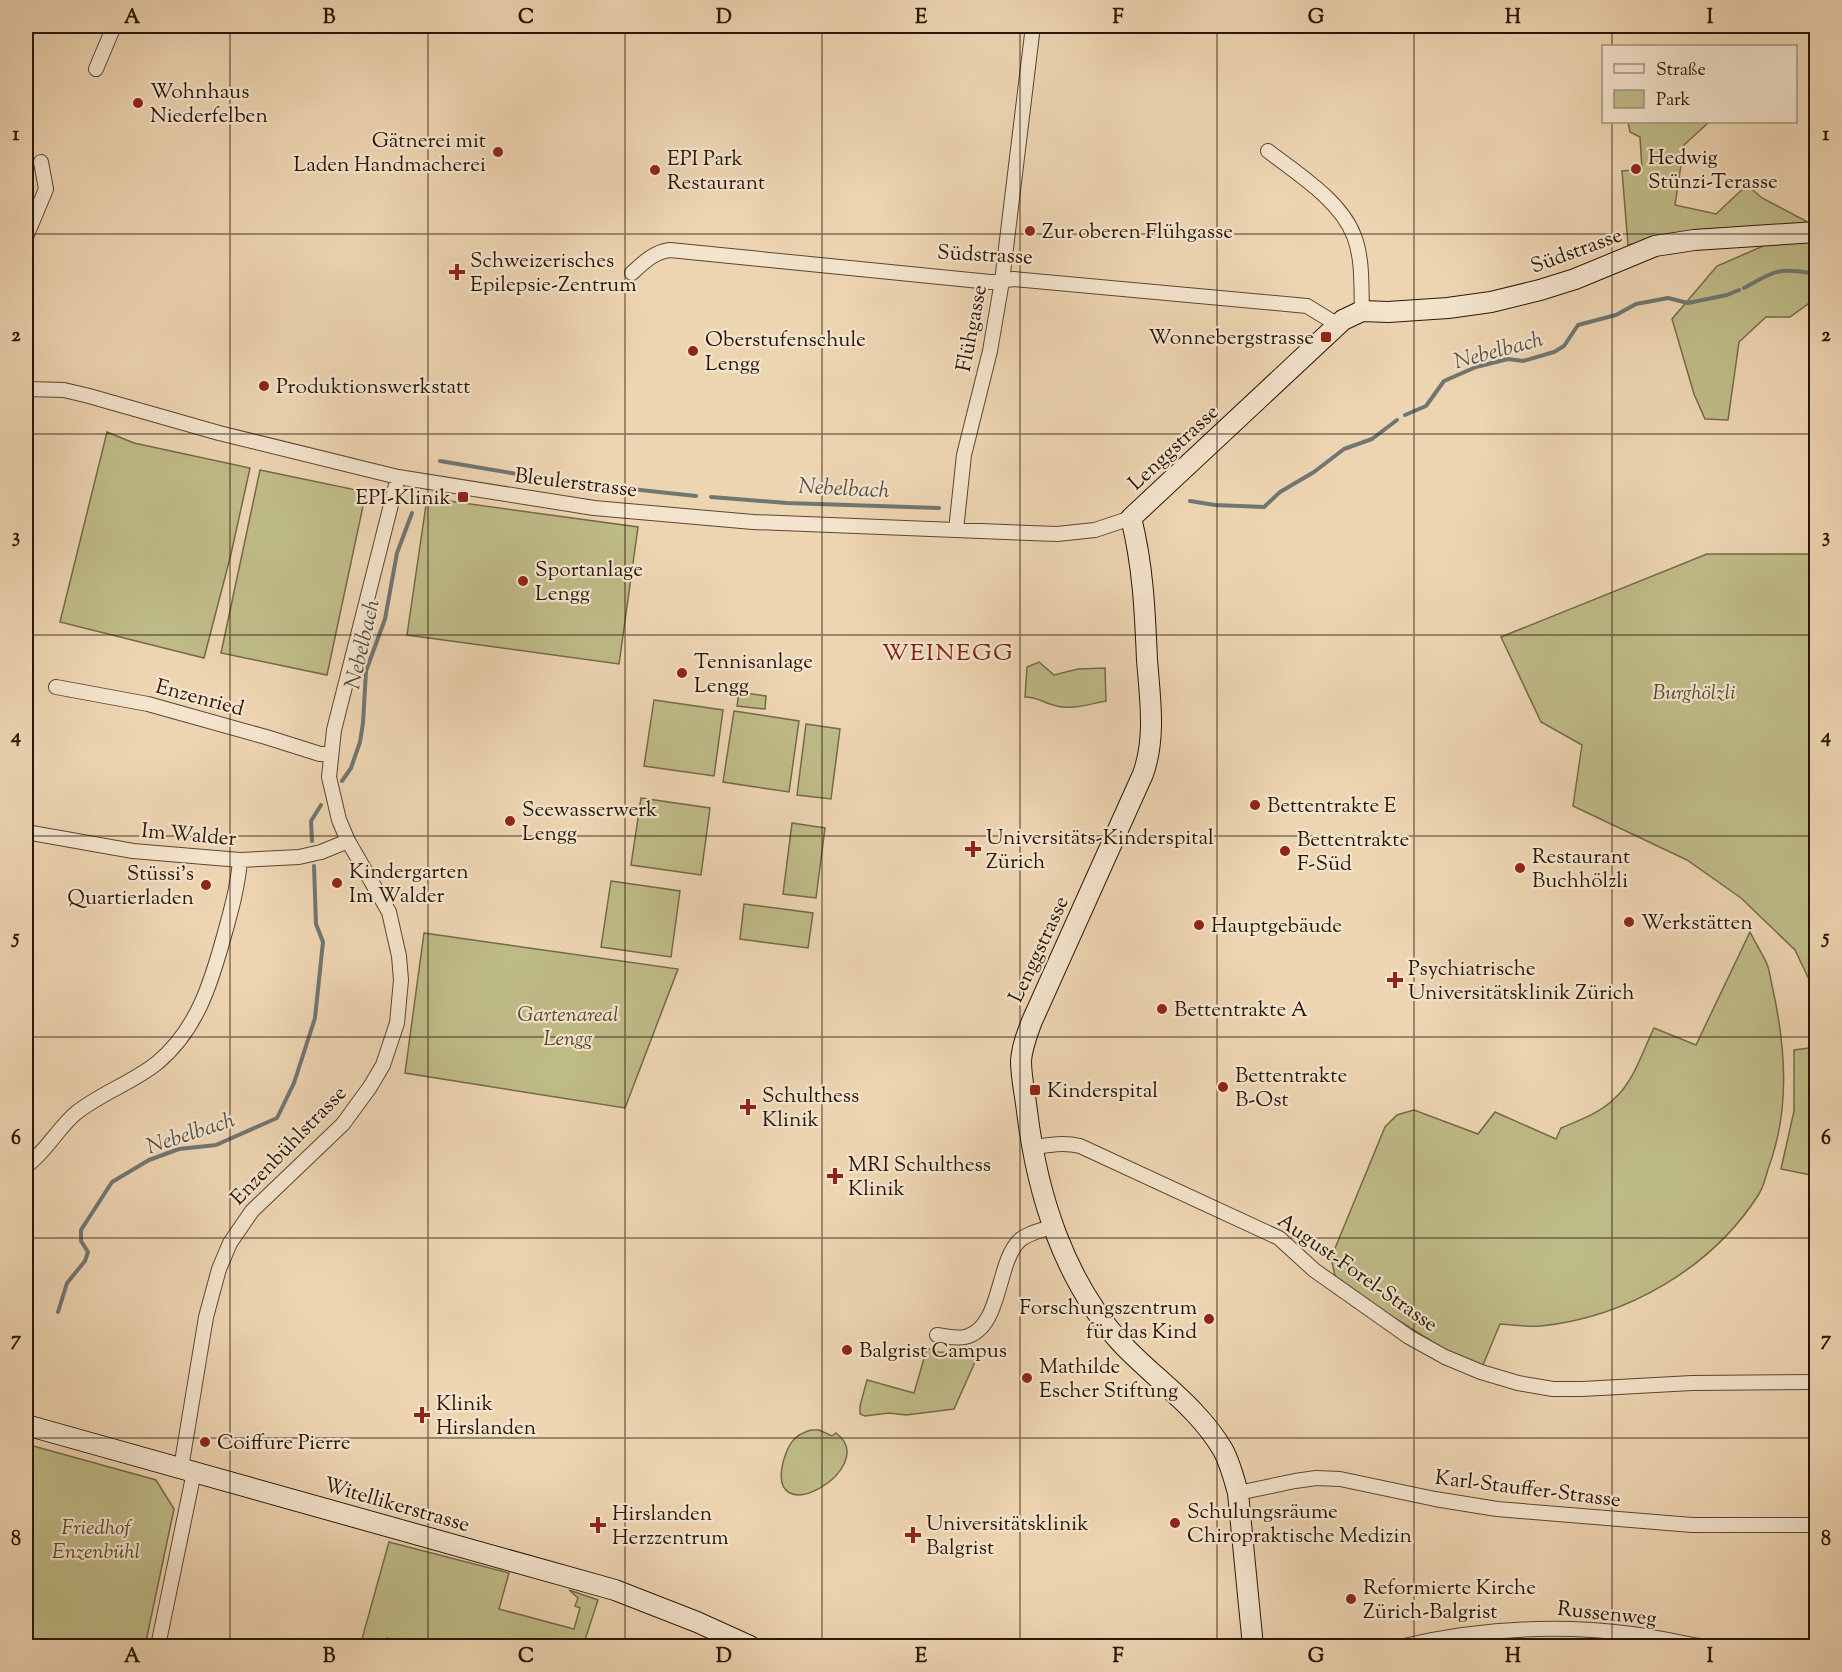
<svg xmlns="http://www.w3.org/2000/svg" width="1842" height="1672" font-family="'Sorts Mill Goudy',serif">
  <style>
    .green { fill: #bfbc88; stroke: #746a48; stroke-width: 1.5 }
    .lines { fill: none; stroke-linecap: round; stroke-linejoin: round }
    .stream { stroke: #707672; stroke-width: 4 }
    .street-casing { stroke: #5a4632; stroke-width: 16 }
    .secondary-casing { stroke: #281707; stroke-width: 22 }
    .street { stroke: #f4e4cd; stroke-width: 14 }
    .secondary { stroke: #f4e4cd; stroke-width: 20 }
    .grid { fill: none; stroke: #281707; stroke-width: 1.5; stroke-opacity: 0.55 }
    .poi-dot { fill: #8f2418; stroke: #f4e4cd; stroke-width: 2 }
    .labels { text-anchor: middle; stroke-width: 4.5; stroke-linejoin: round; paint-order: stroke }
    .poi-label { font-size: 21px; fill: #281707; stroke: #f4e4cd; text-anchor: start }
    .street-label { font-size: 21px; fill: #281707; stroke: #f4e4cd }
    .park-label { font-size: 21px; font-style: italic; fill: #55492e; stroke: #f4e4cd }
    .water-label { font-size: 22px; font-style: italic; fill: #524e45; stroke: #f4e4cd }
    .quarter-label { font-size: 24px; letter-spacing: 1.5px; fill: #7a1f14; stroke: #f4e4cd }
    .neatline { fill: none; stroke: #281707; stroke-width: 2 }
    .grid-label { font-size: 20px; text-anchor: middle; font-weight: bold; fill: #281707 }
  </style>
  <rect width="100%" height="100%" fill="#eed5b2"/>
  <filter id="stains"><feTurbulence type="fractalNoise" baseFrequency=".00333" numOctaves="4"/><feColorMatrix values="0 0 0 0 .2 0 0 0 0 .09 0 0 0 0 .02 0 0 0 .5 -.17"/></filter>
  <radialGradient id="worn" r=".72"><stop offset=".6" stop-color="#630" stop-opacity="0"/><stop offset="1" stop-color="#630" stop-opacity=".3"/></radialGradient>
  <path class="green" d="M 1628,122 L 1709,122 L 1684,145 L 1675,205 L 1716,214 L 1747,185 L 1762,198 L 1806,221 L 1816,238 L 1816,298 L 1790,317 L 1766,317 L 1739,342 L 1728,420 L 1705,419 L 1694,394 L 1672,319 L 1717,266 L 1805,228 L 1694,232 L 1628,245 L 1622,171 L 1642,169 L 1640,137 L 1630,132 Z
    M 107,432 L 134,443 L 250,468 L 231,554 L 204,658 L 60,622 Z
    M 260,470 L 366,492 L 327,675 L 221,653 Z
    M 427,498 L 638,527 L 619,664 L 407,635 Z
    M 1707,554 L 1816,554 L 1816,994 L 1795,950 L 1741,898 L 1687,860 L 1573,806 L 1582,745 L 1541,722 L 1501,637 Z
    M 1039,662 L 1054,675 L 1078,669 L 1105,668 L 1106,701 C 1089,704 1070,711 1053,705 C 1042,702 1037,697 1025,697 L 1027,667 Z
    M 739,692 L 766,696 L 765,709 L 737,706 Z
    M 654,700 L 723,710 L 714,776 L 644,766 Z
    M 734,711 L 799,721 L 789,792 L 723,782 Z
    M 806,724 L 840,729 L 831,799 L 797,795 Z
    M 641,798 L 710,808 L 701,875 L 631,865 Z
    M 792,823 L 825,828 L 816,898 L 783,894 Z
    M 611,881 L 680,891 L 671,957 L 601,947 Z
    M 744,904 L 813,913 L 808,948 L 740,939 Z
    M 1750,932 C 1755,942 1762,953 1767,964 C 1770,972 1771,982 1773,990 C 1786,1050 1790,1111 1768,1169 C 1766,1177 1763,1187 1759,1194 C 1712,1268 1627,1317 1541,1326 C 1528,1327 1513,1325 1500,1324 L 1483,1365 L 1444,1349 L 1385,1312 L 1335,1276 L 1331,1258 L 1385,1127 L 1397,1115 L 1414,1110 L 1478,1134 L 1495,1112 L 1556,1139 L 1561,1128 C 1580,1120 1600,1113 1615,1098 C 1634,1081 1643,1050 1654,1028 L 1696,1045 Z
    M 424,933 L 678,969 L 625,1108 L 405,1073 Z
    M 1816,1047 L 1816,1176 L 1781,1169 L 1794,1111 L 1794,1050 Z
    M 927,1348 L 938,1352 L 976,1354 L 977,1349 L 979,1353 L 954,1409 L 906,1415 L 889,1413 L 865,1416 L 860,1414 L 860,1406 L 867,1380 L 914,1393 Z
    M 811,1430 L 819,1430 L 832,1436 L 836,1433 C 883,1468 762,1537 784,1459 C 789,1443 794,1435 811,1430 Z
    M 26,1444 L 156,1480 L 174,1509 L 145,1646 L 26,1646 Z
    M 389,1542 L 509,1573 L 499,1609 L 574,1629 L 580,1608 L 575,1606 L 578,1598 L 569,1590 L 598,1600 L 583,1646 L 410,1646 L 387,1638 L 384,1646 L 360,1646 Z"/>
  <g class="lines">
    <path class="stream" d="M 1744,288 C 1777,270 1779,267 1816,274
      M 1405,415 L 1426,406 L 1444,381 L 1476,367 L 1508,359 L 1523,361 L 1554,352 L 1564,346 L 1578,325 L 1616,315 L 1636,304 L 1668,298 L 1688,303 L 1727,295 L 1739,290
      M 440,461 L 535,477
      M 557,481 L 696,496
      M 711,497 L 787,503 L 939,508
      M 1190,501 L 1215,505 L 1264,507 L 1280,492 L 1314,472 L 1344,449 L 1372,439 L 1397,420
      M 342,781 L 351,768 L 360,742 L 363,723 L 366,671 L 385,619 L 397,553 L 412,513
      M 312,841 L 311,821 L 321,805
      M 58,1312 L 67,1283 L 85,1261 L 88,1252 L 81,1241 L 81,1230 L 112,1182 L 149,1160 L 179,1149 L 216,1145 L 277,1118 L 294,1083 L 315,1018 L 323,942 L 316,924 L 314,866"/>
    <g class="street-casing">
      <path id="street" d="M 96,69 L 114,26
        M 1268,151 C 1298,174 1341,201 1354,236 C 1363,259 1361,287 1362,311
        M 26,237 L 46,189 L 41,162
        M 632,273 C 644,262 654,252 670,250 L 990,282 L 1014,279 L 1307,306 L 1338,325
        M 26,389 L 64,390 L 89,396 L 219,433 L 398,477 L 594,508 L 753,522 L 1057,534 L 1095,530 L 1131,518
        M 956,530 L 964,455 L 990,351 L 1002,281 L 1033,26
        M 56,687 L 148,704 L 266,737 L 320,754 L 330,754
        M 26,832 L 133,851 L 240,860 L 299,857 L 321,852 L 348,841
        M 1031,1148 C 1048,1145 1063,1142 1080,1146 L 1279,1238 L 1314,1270 L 1409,1337 L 1445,1357 L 1481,1372 L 1518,1383 L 1553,1389 L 1582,1389 L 1692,1383 L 1816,1382
        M 26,1166 C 46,1152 57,1129 76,1113 C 101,1093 132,1083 157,1063 C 197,1030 211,983 224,936 C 231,911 238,886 240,860
        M 937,1335 C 946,1336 956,1339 965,1337 C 1002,1328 996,1264 1019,1241 C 1027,1233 1043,1230 1054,1226
        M 181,1468 L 206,1317 L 219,1269 L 230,1243 L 252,1211 L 343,1124 L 370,1087 L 383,1065 L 397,1023 L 401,980 L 399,956 L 389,912 L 348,841 L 339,820 L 329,777 L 334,730 L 398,477
        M 1238,1493 L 1295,1481 L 1316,1478 L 1340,1479 L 1435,1499 L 1497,1509 L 1692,1525 L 1816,1525
        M 158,1646 L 194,1472
        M 1404,1646 C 1478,1629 1555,1624 1632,1634 C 1655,1637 1677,1642 1700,1646"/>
    </g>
    <g class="secondary-casing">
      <path id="secondary" d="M 26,1425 L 615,1590 L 697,1622 L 750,1646
        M 1253,1646 L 1238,1493 C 1234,1478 1230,1463 1223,1450 C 1198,1407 1155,1379 1122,1344 C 1064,1281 1037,1194 1027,1111 C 1025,1094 1021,1077 1021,1061 C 1022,1047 1027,1034 1032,1021 L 1143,774 C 1156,738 1150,698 1147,660 C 1145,612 1143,565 1131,518 L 1343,320 L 1362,311 L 1388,312 L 1448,308 L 1491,302 L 1540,290 L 1575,279 L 1655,246 L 1694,240 L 1816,232"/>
    </g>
    <use href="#street" class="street"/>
    <use href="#secondary" class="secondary"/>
  </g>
  <path class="grid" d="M 230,26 L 230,1646M 428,26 L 428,1646M 625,26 L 625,1646M 822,26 L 822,1646M 1020,26 L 1020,1646M 1217,26 L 1217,1646M 1414,26 L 1414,1646M 1612,26 L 1612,46M 1612,122 L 1612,1646M 26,234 L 1816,234M 26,434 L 1816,434M 26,635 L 1816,635M 26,836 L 1816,836M 26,1037 L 1816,1037M 26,1238 L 1816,1238M 26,1438 L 1816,1438"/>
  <g class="poi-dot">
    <circle cx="138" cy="103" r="6"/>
    <circle cx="498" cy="152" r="6"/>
    <circle cx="1636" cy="169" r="6"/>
    <circle cx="655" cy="170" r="6"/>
    <circle cx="1030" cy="231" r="6"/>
    <path d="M454 263h6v6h6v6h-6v6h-6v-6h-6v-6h6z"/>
    <rect x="1320" y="331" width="12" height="12" rx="3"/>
    <circle cx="693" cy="351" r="6"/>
    <circle cx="264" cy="386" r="6"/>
    <rect x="457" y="491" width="12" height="12" rx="3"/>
    <circle cx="523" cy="581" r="6"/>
    <circle cx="682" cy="673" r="6"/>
    <circle cx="1255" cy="805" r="6"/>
    <circle cx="510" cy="821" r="6"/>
    <path d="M970 840h6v6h6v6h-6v6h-6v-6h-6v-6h6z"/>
    <circle cx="1285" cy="851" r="6"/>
    <circle cx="1520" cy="868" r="6"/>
    <circle cx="337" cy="883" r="6"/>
    <circle cx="206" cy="885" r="6"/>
    <circle cx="1629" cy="922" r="6"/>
    <circle cx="1199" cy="925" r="6"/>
    <path d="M1392 971h6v6h6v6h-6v6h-6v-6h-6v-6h6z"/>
    <circle cx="1162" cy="1009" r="6"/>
    <circle cx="1223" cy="1087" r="6"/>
    <rect x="1029" y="1084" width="12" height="12" rx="3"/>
    <path d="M745 1098h6v6h6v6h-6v6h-6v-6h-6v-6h6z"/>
    <path d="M832 1167h6v6h6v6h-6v6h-6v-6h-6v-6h6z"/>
    <circle cx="1209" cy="1319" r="6"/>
    <circle cx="847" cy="1350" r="6"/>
    <circle cx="1027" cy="1378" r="6"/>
    <path d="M419 1406h6v6h6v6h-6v6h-6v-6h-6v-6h6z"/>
    <circle cx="205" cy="1442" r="6"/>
    <circle cx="1175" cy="1523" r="6"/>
    <path d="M595 1516h6v6h6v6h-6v6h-6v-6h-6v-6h6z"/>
    <path d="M910 1526h6v6h6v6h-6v6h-6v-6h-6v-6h6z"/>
    <circle cx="1351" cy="1599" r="6"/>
  </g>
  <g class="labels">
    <g class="poi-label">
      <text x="150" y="98">Wohnhaus<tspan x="150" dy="24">Niederfelben</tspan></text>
      <text x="486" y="147" text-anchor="end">Gätnerei mit<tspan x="486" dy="24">Laden Handmacherei</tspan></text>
      <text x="1648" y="164">Hedwig<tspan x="1648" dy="24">Stünzi-Terasse</tspan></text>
      <text x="667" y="165">EPI Park<tspan x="667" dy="24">Restaurant</tspan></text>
      <text x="1042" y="238">Zur oberen Flühgasse</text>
      <text x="470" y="267">Schweizerisches<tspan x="470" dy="24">Epilepsie-Zentrum</tspan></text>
      <text x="1314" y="344" text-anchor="end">Wonnebergstrasse</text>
      <text x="705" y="346">Oberstufenschule<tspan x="705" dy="24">Lengg</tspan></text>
      <text x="276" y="393">Produktionswerkstatt</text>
      <text x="451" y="504" text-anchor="end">EPI-Klinik</text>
      <text x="535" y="576">Sportanlage<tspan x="535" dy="24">Lengg</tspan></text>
      <text x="694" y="668">Tennisanlage<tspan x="694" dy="24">Lengg</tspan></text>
      <text x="1267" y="812">Bettentrakte E</text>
      <text x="522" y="816">Seewasserwerk<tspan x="522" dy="24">Lengg</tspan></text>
      <text x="986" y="844">Universitäts-Kinderspital<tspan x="986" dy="24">Zürich</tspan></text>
      <text x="1297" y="846">Bettentrakte<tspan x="1297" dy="24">F-Süd</tspan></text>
      <text x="1532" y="863">Restaurant<tspan x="1532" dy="24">Buchhölzli</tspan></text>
      <text x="349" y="878">Kindergarten<tspan x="349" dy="24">Im Walder</tspan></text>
      <text x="194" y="880" text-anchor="end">Stüssi's<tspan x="194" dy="24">Quartierladen</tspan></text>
      <text x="1641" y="929">Werkstätten</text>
      <text x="1211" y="932">Hauptgebäude</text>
      <text x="1408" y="975">Psychiatrische<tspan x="1408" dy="24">Universitätsklinik Zürich</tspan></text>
      <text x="1174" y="1016">Bettentrakte A</text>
      <text x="1235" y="1082">Bettentrakte<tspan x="1235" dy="24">B-Ost</tspan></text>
      <text x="1047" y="1097">Kinderspital</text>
      <text x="762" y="1102">Schulthess<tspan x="762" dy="24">Klinik</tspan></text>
      <text x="848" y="1171">MRI Schulthess<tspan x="848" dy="24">Klinik</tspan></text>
      <text x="1197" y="1314" text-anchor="end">Forschungszentrum<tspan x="1197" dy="24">für das Kind</tspan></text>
      <text x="859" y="1357">Balgrist Campus</text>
      <text x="1039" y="1373">Mathilde<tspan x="1039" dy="24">Escher Stiftung</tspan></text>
      <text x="436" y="1410">Klinik<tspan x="436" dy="24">Hirslanden</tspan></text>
      <text x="217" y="1449">Coiffure Pierre</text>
      <text x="1187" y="1518">Schulungsräume<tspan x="1187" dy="24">Chiropraktische Medizin</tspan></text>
      <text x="612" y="1520">Hirslanden<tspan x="612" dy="24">Herzzentrum</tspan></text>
      <text x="926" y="1530">Universitätsklinik<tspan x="926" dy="24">Balgrist</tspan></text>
      <text x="1363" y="1594">Reformierte Kirche<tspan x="1363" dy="24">Zürich-Balgrist</tspan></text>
    </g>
    <g class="street-label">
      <text transform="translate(1576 250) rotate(-20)" y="7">Südstrasse</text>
      <text transform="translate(985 254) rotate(3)" y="7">Südstrasse</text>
      <text transform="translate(971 328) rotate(-79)" y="7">Flühgasse</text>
      <text transform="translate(1173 447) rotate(-43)" y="7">Lenggstrasse</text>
      <text transform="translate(576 482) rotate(7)" y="7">Bleulerstrasse</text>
      <text transform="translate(200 697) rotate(15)" y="7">Enzenried</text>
      <text transform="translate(189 834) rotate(5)" y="7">Im Walder</text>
      <text transform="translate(1038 949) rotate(-65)" y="7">Lenggstrasse</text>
      <text transform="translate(288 1145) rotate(-46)" y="7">Enzenbühlstrasse</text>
      <text transform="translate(1358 1272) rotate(35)" y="7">August-Forel-Strasse</text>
      <text transform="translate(1528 1488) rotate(7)" y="7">Karl-Stauffer-Strasse</text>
      <text transform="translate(397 1504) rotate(16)" y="7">Witellikerstrasse</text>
      <text transform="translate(1607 1613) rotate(6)" y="7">Russenweg</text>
    </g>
    <g class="park-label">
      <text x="1694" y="699">Burghölzli</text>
      <text x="568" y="1021">Gartenareal<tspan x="568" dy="24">Lengg</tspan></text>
      <text x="96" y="1534">Friedhof<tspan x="96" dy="24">Enzenbühl</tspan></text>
    </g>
    <g class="water-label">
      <text transform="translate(1498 349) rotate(-15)" y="8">Nebelbach</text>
      <text transform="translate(844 487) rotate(3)" y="8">Nebelbach</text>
      <text transform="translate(361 644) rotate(-77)" y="8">Nebelbach</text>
      <text transform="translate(190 1132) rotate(-18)" y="8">Nebelbach</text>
    </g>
    <g class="quarter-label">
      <text x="948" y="660">WEINEGG</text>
    </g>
  </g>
  <rect width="1842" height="1672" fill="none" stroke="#eed5b2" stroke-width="66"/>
  <rect x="1602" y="45" width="195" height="78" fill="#f4e4cd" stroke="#a2927e" stroke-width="1.5"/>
  <rect x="1614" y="64" width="30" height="9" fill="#f4e4cd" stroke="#a2927e" stroke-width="1.5"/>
  <text x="1656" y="75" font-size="18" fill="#281707">Straße</text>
  <rect x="1614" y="90" width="30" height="18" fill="#bfbc88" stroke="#a2927e" stroke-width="1.5"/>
  <text x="1656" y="105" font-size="18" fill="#281707">Park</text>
  <rect x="33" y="33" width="1776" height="1606" class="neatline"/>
  <g class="grid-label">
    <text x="132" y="23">A</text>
    <text x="329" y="23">B</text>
    <text x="526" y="23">C</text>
    <text x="724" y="23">D</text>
    <text x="921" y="23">E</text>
    <text x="1118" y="23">F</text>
    <text x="1316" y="23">G</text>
    <text x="1513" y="23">H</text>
    <text x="1710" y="23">I</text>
    <text x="16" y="140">1</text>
    <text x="1826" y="140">1</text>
    <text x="16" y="341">2</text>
    <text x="1826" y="341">2</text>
    <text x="16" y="542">3</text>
    <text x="1826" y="542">3</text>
    <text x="16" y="742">4</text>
    <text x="1826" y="742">4</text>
    <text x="16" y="943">5</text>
    <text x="1826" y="943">5</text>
    <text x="16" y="1144">6</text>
    <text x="1826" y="1144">6</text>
    <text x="16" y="1345">7</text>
    <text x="1826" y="1345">7</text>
    <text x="16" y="1545">8</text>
    <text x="1826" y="1545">8</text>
    <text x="132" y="1662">A</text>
    <text x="329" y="1662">B</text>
    <text x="526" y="1662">C</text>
    <text x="724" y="1662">D</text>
    <text x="921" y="1662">E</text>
    <text x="1118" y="1662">F</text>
    <text x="1316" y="1662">G</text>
    <text x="1513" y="1662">H</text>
    <text x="1710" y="1662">I</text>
  </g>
  <rect width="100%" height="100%" filter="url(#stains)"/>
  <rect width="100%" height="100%" fill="url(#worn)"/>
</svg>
